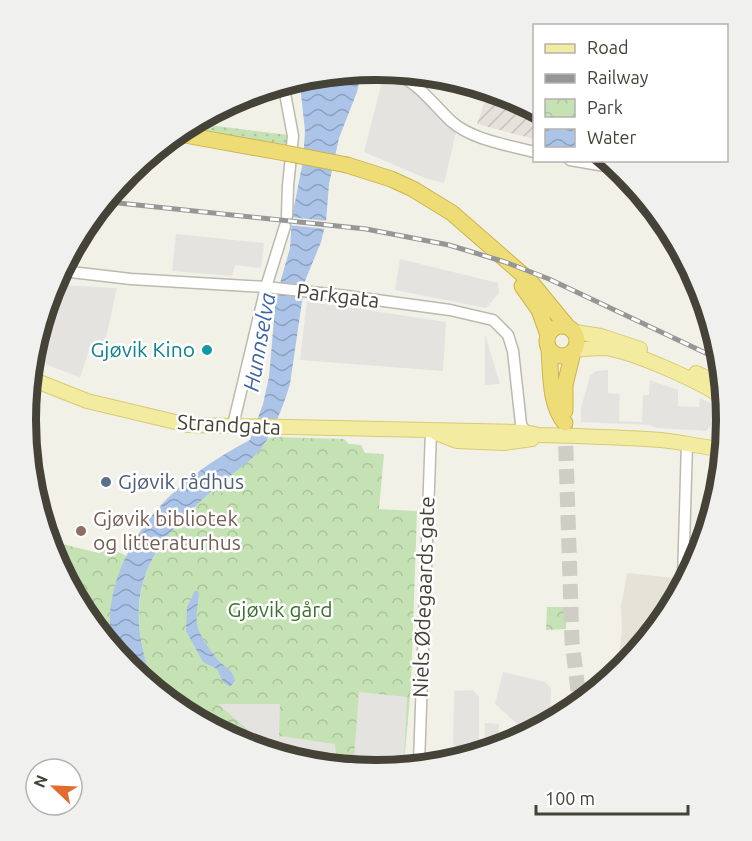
<svg xmlns="http://www.w3.org/2000/svg" width="752" height="841" font-family="Ubuntu,sans-serif">
  <style>
    .residential { fill: #e5e3d7 }
    .industrial { fill: url(#industrial-furrows) }
    .grass { fill: url(#grass-dots) }
    .park { fill: url(#park-crowns) }
    .parking { fill: #e4e3df }
    .water { fill: url(#water-waves) }
    .pier { fill: #f2f1e8 }
    .lines { fill: none; stroke-linecap: round; stroke-linejoin: round }
    .highway-tunnel { stroke: #cfcec5; stroke-width: 15; stroke-dasharray: 15 8; stroke-linecap: butt }
    .minor-casing { stroke: #bcbaac; stroke-width: 13 }
    .major-casing { stroke: #d6cb72; stroke-width: 16 }
    .highway-casing { stroke: #ccb448; stroke-width: 17 }
    .minor { stroke: #fff; stroke-width: 10 }
    .major { stroke: #f3eba0; stroke-width: 14 }
    .highway { stroke: #eedc77; stroke-width: 15 }
    .rail-casing { stroke: #969696; stroke-width: 5 }
    .rail { stroke: #fff; stroke-width: 3; stroke-dasharray: 9; stroke-linecap: butt }
    .highway-bridge-casing { stroke: #ccb448; stroke-width: 17; stroke-linecap: butt }
    .highway-bridge { stroke: #eedc77; stroke-width: 15 }
    .culture-dot { fill: #0f9aa8; stroke: #fff; stroke-width: 2 }
    .service-dot { fill: #5c6f8a; stroke: #fff; stroke-width: 2 }
    .education-dot { fill: #8d6e63; stroke: #fff; stroke-width: 2 }
    .labels { text-anchor: middle; stroke-width: 5; stroke-linejoin: round; paint-order: stroke }
    .street-label { font-size: 21px; fill: #454237; stroke: #fff }
    .culture-label { font-size: 21px; fill: #0d838f; stroke: #fff; text-anchor: end }
    .service-label { font-size: 21px; fill: #4e5e75; stroke: #fff; text-anchor: start }
    .education-label { font-size: 21px; fill: #785e54; stroke: #fff; text-anchor: start }
    .park-label { font-size: 21px; fill: #3d7031; stroke: #fff }
    .water-label { font-size: 22px; font-style: italic; fill: #3c65a5; stroke: #fff }
    .rim { fill: none; stroke: #454237; stroke-width: 8 }
  </style>
  <defs>
    <pattern id="industrial-furrows" width="10" height="10" patternUnits="userSpaceOnUse" patternTransform="scale(1.5)"><rect width="10" height="10" fill="#e5e2dc"/><path d="M-1 1l2-2M0 10L10 0M9 11l2-2" fill="none" stroke="#c6c3bd"/></pattern>
    <pattern id="grass-dots" width="8" height="8" patternUnits="userSpaceOnUse" patternTransform="scale(1.5)"><rect width="8" height="8" fill="#c5e2b5"/><path d="M2 2h.1M6 6h.1" fill="none" stroke="#abc39c" stroke-width="1.8" stroke-linecap="round"/></pattern>
    <pattern id="park-crowns" width="20" height="18" patternUnits="userSpaceOnUse" patternTransform="scale(1.5)"><rect width="20" height="18" fill="#c5e2b5"/><path d="M2 6a3 3 0 1 1 6 0M12 15a3 3 0 1 1 6 0" fill="none" stroke="#abc39c"/></pattern>
    <pattern id="water-waves" width="16" height="10" patternUnits="userSpaceOnUse" patternTransform="scale(1.5)"><rect width="16" height="10" fill="#abc4e8"/><path d="M0 5q4-4 8 0t8 0" fill="none" stroke="#8da1bd"/></pattern>
  </defs>
  <rect width="100%" height="100%" fill="#f2f1e8"/>
  <path class="residential" d="M 627,573 L 674,578 L 675,592 L 624,669 L 617,673 L 622,630 L 621,606 Z"/>
  <path class="industrial" d="M 488,92 L 510,97 L 534,113 L 534,139 L 477,124 Z"/>
  <path class="grass" d="M 201,124 L 289,135 L 288,147 L 191,131 Z"/>
  <path class="park" d="M 276,437 L 344,439 L 349,444 L 361,445 L 365,453 L 384,454 L 379,509 L 417,511 L 411,686 L 404,765 L 376,771 L 242,744 L 154,686 C 118,590 149,543 222,482 C 239,468 255,456 269,438 Z
    M 47,531 L 56,533 L 54,542 L 99,553 L 101,544 L 127,556 L 120,575 L 113,635 L 105,634 L 52,554 Z
    M 547,607 L 567,607 L 566,629 L 546,630 Z"/>
  <path class="parking" d="M 384,74 L 405,82 L 428,102 L 435,113 L 456,133 L 444,183 L 425,178 L 364,152 Z
    M 176,234 L 264,243 L 261,268 L 235,265 L 232,276 L 172,271 Z
    M 400,259 L 498,283 L 499,293 L 486,308 L 395,290 Z
    M 61,285 L 117,288 L 104,347 L 91,345 L 80,377 L 47,365 L 39,353 L 56,287 Z
    M 307,301 L 446,322 L 443,371 L 300,360 Z
    M 485,334 L 486,337 L 500,384 L 485,385 Z
    M 608,370 L 608,393 L 620,394 L 619,421 L 642,422 L 643,395 L 649,395 L 650,380 L 678,390 L 678,406 L 699,407 L 700,398 L 712,404 L 714,416 L 712,424 L 706,431 L 657,428 L 649,425 L 581,422 L 581,408 L 590,376 L 596,371 Z
    M 503,672 L 545,682 L 551,688 L 550,718 L 527,733 L 495,704 Z
    M 473,690 L 479,697 L 479,751 L 453,756 L 454,691 Z
    M 359,692 L 407,697 L 404,760 L 365,761 L 363,769 L 271,750 L 218,704 L 280,704 L 279,736 L 335,744 L 336,755 L 354,757 Z
    M 485,723 L 499,724 L 498,747 L 484,750 Z"/>
  <path class="water" d="M 361,73 L 357,92 L 339,138 L 329,184 L 326,222 L 321,242 L 305,281 L 290,384 C 285,401 273,434 262,447 C 251,462 235,471 221,483 C 148,545 118,590 154,686 C 146,680 135,675 128,668 C 89,628 121,554 150,518 C 176,485 213,459 250,440 L 263,404 L 269,377 L 276,297 L 290,248 L 292,217 L 303,161 L 305,131 L 300,85 Z
    M 195,591 L 198,591 L 199,594 C 196,620 193,626 209,648 C 213,653 216,659 221,663 C 228,669 233,671 235,681 L 230,687 L 223,682 L 217,669 L 203,662 L 186,631 L 187,607 Z"/>
  <path class="pier" d="M 289,217 L 328,221 L 327,229 L 289,225 Z"/>
  <g class="lines">
    <path class="highway-tunnel" d="M 565,423 L 572,641 L 579,699"/>
    <g class="minor-casing">
      <path id="minor" d="M 397,74 C 420,85 434,105 452,122 C 473,140 508,145 534,152
        M 284,88 L 293,136 L 288,186 L 287,216
        M 570,160 L 617,168
        M 62,271 L 131,279 L 266,287 L 347,296 L 450,310 L 493,320 L 508,335 L 513,351 L 521,424 L 525,432
        M 233,425 L 266,287 L 285,226
        M 41,498 L 41,497
        M 683,580 L 687,443
        M 623,667 L 625,667
        M 419,762 L 431,431"/>
    </g>
    <g class="major-casing">
      <path id="major" d="M 575,332 L 601,336 L 640,349
        M 575,350 C 584,349 594,348 604,348 C 630,350 699,381 722,397
        M 696,373 L 719,383
        M 34,380 L 87,401 L 188,425 L 525,432 L 539,435 C 580,436 621,437 661,440 C 682,442 700,447 721,449
        M 436,433 L 457,441 L 504,443 L 532,439"/>
    </g>
    <g class="highway-casing">
      <path id="highway" d="M 185,135 L 285,153
        M 347,165 L 391,179 L 413,189 L 452,213 L 530,281 L 567,326
        M 522,286 L 539,310 L 548,335
        M547 341a15 15 0 1 1 30 0a15 15 0 1 1-30 0Z
        M 549,349 C 551,372 549,405 565,423
        M 565,411 L 565,385 L 573,352"/>
    </g>
    <use href="#minor" class="minor"/>
    <use href="#major" class="major"/>
    <use href="#highway" class="highway"/>
    <g class="rail-casing">
      <path id="rail" d="M 109,202 L 366,229 L 449,245 L 505,262 L 549,279 L 714,357"/>
    </g>
    <use href="#rail" class="rail"/>
    <g class="highway-bridge-casing">
      <path id="highway-bridge" d="M 285,153 L 347,165"/>
    </g>
    <use href="#highway-bridge" class="highway-bridge"/>
  </g>
  <circle class="culture-dot" cx="207" cy="350" r="6"/>
  <circle class="service-dot" cx="106" cy="482" r="6"/>
  <circle class="education-dot" cx="81" cy="531" r="6"/>
  <g class="labels">
    <g class="street-label">
      <text transform="translate(338 296) rotate(7)" y="7">Parkgata</text>
      <text transform="translate(229 425) rotate(3)" y="7">Strandgata</text>
      <text transform="translate(424 597) rotate(-88)" y="7">Niels Ødegaards gate</text>
    </g>
    <g class="culture-label">
      <text x="195" y="357">Gjøvik Kino</text>
    </g>
    <g class="service-label">
      <text x="118" y="489">Gjøvik rådhus</text>
    </g>
    <g class="education-label">
      <text x="93" y="526">Gjøvik bibliotek<tspan x="93" dy="24">og litteraturhus</tspan></text>
    </g>
    <g class="park-label">
      <text x="280" y="617">Gjøvik gård</text>
    </g>
    <g class="water-label">
      <text transform="translate(259 342) rotate(-80)" y="8">Hunnselva</text>
    </g>
  </g>
  <path d="M0 0H752V841H0ZM36 420a340 340 0 1 1 680 0a340 340 0 1 1-680 0Z" fill="#f0f0ef" fill-rule="evenodd"/>
  <path class="rim" d="M36 420a340 340 0 1 1 680 0a340 340 0 1 1-680 0Z"/>
  <rect x="533" y="24" width="195" height="138" fill="#ffffff" stroke="#b5b3af" stroke-width="1.5"/>
  <rect x="545" y="44" width="30" height="9" fill="#f3eba0" stroke="#b5b3af" stroke-width="1.5"/>
  <text x="587" y="54" font-size="18" fill="#454237">Road</text>
  <rect x="545" y="74" width="30" height="9" fill="#969696" stroke="#b5b3af" stroke-width="1.5"/>
  <text x="587" y="84" font-size="18" fill="#454237">Railway</text>
  <rect x="545" y="99" width="30" height="18" fill="url(#park-crowns)" stroke="#b5b3af" stroke-width="1.5"/>
  <text x="587" y="114" font-size="18" fill="#454237">Park</text>
  <rect x="545" y="129" width="30" height="18" fill="url(#water-waves)" stroke="#b5b3af" stroke-width="1.5"/>
  <text x="587" y="144" font-size="18" fill="#454237">Water</text>
  <g transform="translate(54 787) rotate(293)"><circle r="28" fill="#ffffff" stroke="#b5b3af" stroke-width="1.5"/>
  <path d="M0-4.5L10 22L0 15L-10 22Z" fill="#e26b2f"/>
  <text y="-9" font-size="16" font-weight="bold" text-anchor="middle" fill="#454237">N</text>
  </g>
  <path d="M536 805v9h152v-9" fill="none" stroke="#454237" stroke-width="3"/>
  <text x="545" y="805" font-size="18" fill="#454237" stroke="#ffffff" stroke-width="4.5" paint-order="stroke">100 m</text>
</svg>
